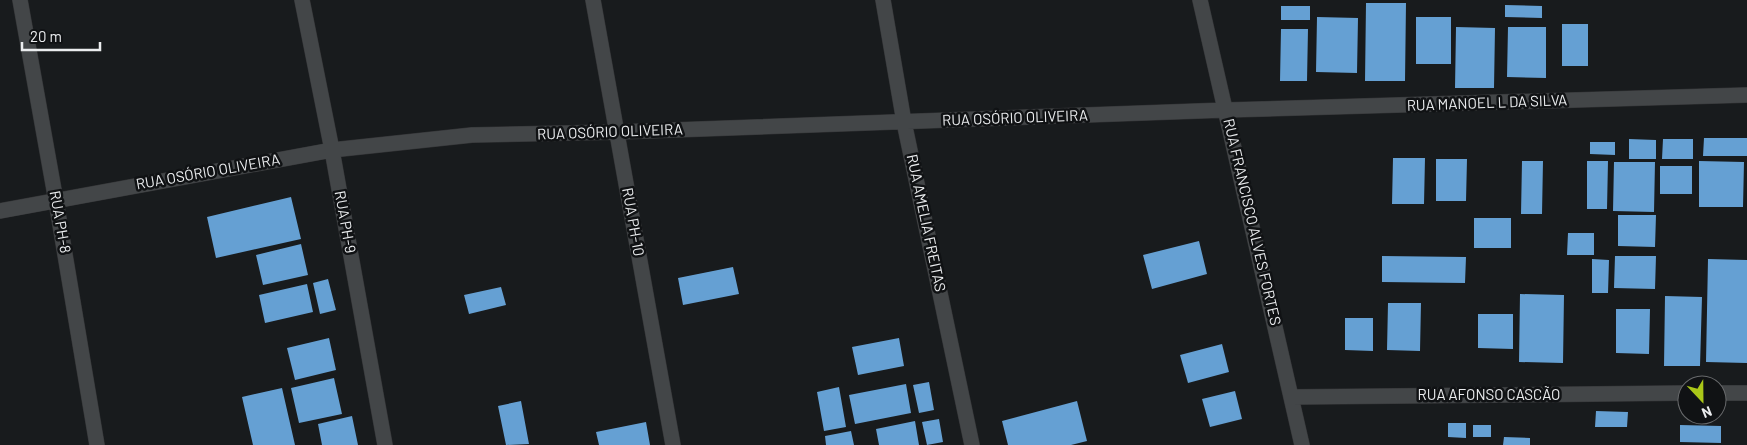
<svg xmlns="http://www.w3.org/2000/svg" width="1747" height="445" font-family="Barlow,sans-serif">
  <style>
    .building { fill: #65a0d3 }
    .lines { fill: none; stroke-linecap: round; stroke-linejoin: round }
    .minor-casing { stroke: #333436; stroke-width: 16 }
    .minor { stroke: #434648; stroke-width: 15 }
    .labels { text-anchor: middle; stroke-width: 5; stroke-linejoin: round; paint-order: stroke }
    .street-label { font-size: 15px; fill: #ebedef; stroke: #101214 }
  </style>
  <rect width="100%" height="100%" fill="#181b1d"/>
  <path class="building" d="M 1366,3 L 1406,3 L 1405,81 L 1365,81 Z
    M 1505,5 L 1542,6 L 1542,18 L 1505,17 Z
    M 1281,6 L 1310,6 L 1310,20 L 1281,20 Z
    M 1317,17 L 1358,18 L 1357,73 L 1316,72 Z
    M 1416,17 L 1451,17 L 1451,64 L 1416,64 Z
    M 1562,24 L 1588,24 L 1588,66 L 1562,66 Z
    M 1456,27 L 1495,28 L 1494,88 L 1455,88 Z
    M 1508,27 L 1546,27 L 1546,78 L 1507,77 Z
    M 1281,29 L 1308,29 L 1307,81 L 1280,81 Z
    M 1704,138 L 1747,138 L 1747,156 L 1703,156 Z
    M 1629,139 L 1656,140 L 1656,159 L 1629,159 Z
    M 1663,139 L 1693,139 L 1693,159 L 1662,159 Z
    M 1590,142 L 1615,142 L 1615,155 L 1590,154 Z
    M 1393,158 L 1425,158 L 1424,204 L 1392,204 Z
    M 1436,159 L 1467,159 L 1466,201 L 1436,201 Z
    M 1522,161 L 1543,161 L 1542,214 L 1521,214 Z
    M 1587,161 L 1608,161 L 1607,209 L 1587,209 Z
    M 1699,161 L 1744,162 L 1743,207 L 1699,207 Z
    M 1614,162 L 1655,162 L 1654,212 L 1613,211 Z
    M 1660,166 L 1692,166 L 1692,194 L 1660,194 Z
    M 291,197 L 301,239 L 216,258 L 207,217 Z
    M 1618,215 L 1656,215 L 1655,247 L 1618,246 Z
    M 1474,218 L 1511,218 L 1511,248 L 1474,248 Z
    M 1568,233 L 1594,233 L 1594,255 L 1567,255 Z
    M 1199,241 L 1207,274 L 1152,289 L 1143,255 Z
    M 301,244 L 308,275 L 263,285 L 256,255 Z
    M 1382,256 L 1466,257 L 1465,283 L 1382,282 Z
    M 1615,256 L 1656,256 L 1655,289 L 1614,288 Z
    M 1592,259 L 1609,260 L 1608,293 L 1592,293 Z
    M 1708,259 L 1747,260 L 1747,363 L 1706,362 Z
    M 733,267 L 739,294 L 683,305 L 678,278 Z
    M 328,279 L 336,310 L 320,314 L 313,283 Z
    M 307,284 L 313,312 L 265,323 L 259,295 Z
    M 501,287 L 506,305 L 469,314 L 464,295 Z
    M 1520,294 L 1564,295 L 1563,363 L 1519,362 Z
    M 1665,296 L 1702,297 L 1700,366 L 1664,366 Z
    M 1388,303 L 1421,303 L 1420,351 L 1387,350 Z
    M 1616,309 L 1650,309 L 1649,354 L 1616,353 Z
    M 1478,314 L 1513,314 L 1513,349 L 1478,348 Z
    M 1345,318 L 1373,318 L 1373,351 L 1345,350 Z
    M 329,338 L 336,370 L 295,380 L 287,348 Z
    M 899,338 L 904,366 L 858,375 L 852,347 Z
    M 1222,344 L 1229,372 L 1188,383 L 1180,355 Z
    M 334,378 L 342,414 L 299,423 L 291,388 Z
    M 929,382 L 934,410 L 919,413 L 913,385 Z
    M 906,384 L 911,413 L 855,424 L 849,395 Z
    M 839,387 L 846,427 L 824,431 L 817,392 Z
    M 282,388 L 295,445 L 253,445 L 242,397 Z
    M 1235,391 L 1242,419 L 1210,427 L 1202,399 Z
    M 521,401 L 529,444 L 506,445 L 498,406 Z
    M 1077,401 L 1087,441 L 1071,445 L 1008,445 L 1002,421 Z
    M 1596,411 L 1628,412 L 1627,427 L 1595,427 Z
    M 352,416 L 358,445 L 322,445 L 318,424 Z
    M 939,419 L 943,442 L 927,445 L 922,422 Z
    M 915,421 L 919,445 L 879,445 L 876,429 Z
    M 646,422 L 650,445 L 599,445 L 596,432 Z
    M 1448,423 L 1466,423 L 1466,438 L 1448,437 Z
    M 1473,425 L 1491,425 L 1491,437 L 1473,437 Z
    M 1680,425 L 1721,426 L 1721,443 L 1680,442 Z
    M 851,431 L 854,445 L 826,445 L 825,436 Z
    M 1504,437 L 1530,438 L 1530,445 L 1503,445 Z"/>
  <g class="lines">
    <g class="minor-casing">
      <path id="minor" d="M 20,0 L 56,201 L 97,445
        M 302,0 L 332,150 L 385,445
        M 593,0 L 673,445
        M 883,0 L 904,122 L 972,445
        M 1200,0 L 1302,445
        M 0,211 L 332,150 L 472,135 L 617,132 L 1226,110 L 1747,95
        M 1717,393 L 1747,393
        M 1291,397 L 1687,393"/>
    </g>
    <use href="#minor" class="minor"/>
  </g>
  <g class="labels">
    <g class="street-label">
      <text transform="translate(1487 103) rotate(-2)" y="5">RUA MANOEL L DA SILVA</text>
      <text transform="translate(1015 118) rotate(-2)" y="5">RUA OSÓRIO OLIVEIRA</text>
      <text transform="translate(610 132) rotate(-2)" y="5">RUA OSÓRIO OLIVEIRA</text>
      <text transform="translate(208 172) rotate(-10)" y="5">RUA OSÓRIO OLIVEIRA</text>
      <text transform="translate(60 222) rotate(80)" y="5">RUA PH-8</text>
      <text transform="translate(345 222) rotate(80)" y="5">RUA PH-9</text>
      <text transform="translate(633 222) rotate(80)" y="5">RUA PH-10</text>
      <text transform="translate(1252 222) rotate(77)" y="5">RUA FRANCISCO ALVES FORTES</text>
      <text transform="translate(926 223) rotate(78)" y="5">RUA AMELIA FREITAS</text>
      <text x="1489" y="400">RUA AFONSO CASCÃO</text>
    </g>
  </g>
  <g transform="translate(1702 400) rotate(158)"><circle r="24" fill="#101214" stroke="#686a6c"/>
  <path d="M0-4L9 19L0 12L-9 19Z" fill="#aac718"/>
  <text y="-8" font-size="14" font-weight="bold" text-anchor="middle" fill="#ebedef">N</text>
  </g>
  <path d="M22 42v8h78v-8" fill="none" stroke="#ebedef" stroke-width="2.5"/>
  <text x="30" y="42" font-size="15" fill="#ebedef" stroke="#101214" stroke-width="4" paint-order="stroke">20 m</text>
</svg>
